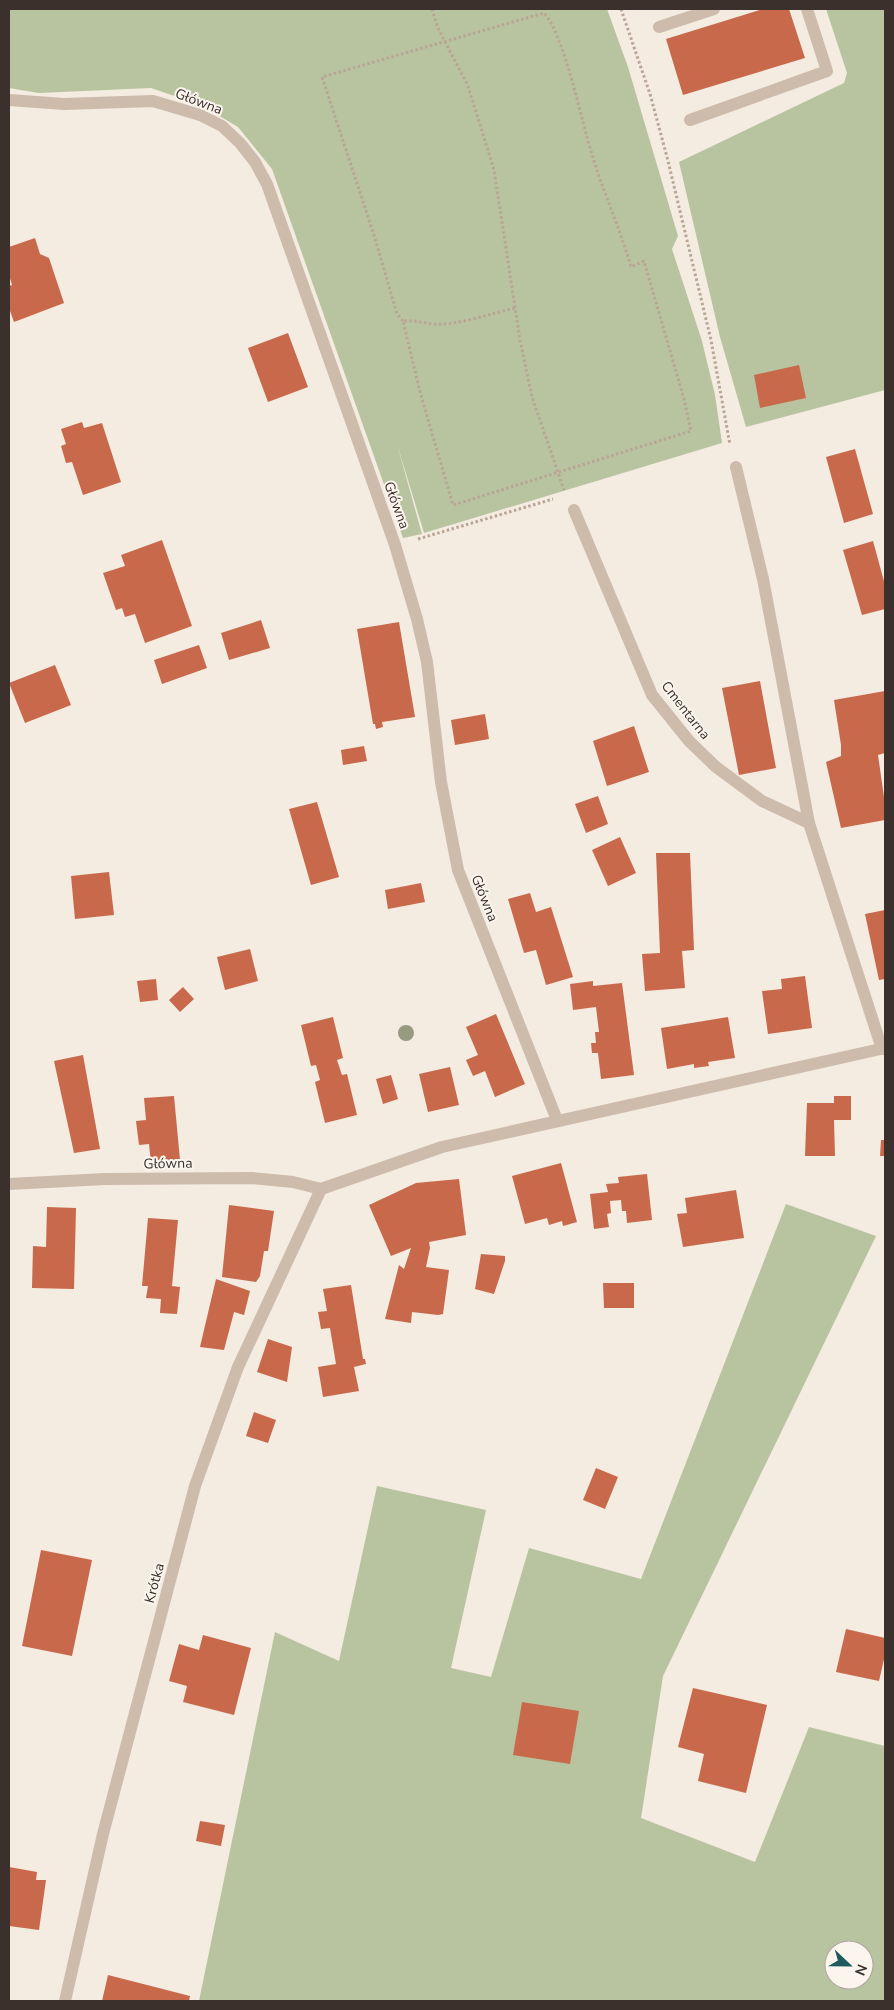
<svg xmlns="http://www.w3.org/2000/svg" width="894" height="2010" font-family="'Nunito Sans',sans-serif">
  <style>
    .green { fill: #b8c4a0; fill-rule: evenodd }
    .building { fill: #c8694b }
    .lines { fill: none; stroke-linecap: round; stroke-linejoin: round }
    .path { stroke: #b9a596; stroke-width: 3; stroke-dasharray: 2.5 2.5; stroke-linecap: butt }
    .lane { stroke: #cdbbac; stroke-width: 12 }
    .street { stroke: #cdbbac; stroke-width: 12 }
    .tree { fill: #969b7f }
    .labels { text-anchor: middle; stroke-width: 4; stroke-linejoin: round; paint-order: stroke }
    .street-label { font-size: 14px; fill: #3b302b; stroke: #fbf5ee }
  </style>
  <rect width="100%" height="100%" fill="#f4ebe1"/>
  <path class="green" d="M 9,9 L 607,9 L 628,67 L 678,236 L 672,249 L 702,341 L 715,395 L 722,443 L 424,533 L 397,444 L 422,534 L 403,538 L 272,169 L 238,127 L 201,105 L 151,88 L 39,93 L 9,88 Z
    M 826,9 L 885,9 L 885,390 L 746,427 L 720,337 L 679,162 L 844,83 L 847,73 Z
    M 786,1204 L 876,1236 L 663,1676 L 641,1818 L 755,1862 L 809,1727 L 885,1746 L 885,2001 L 199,2001 L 275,1632 L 339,1661 L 377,1486 L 486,1510 L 451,1668 L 491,1677 L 529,1548 L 641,1579 ZM 834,1950 L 864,1950 L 864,1980 L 834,1980 Z"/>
  <path class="building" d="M 763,9 L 789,9 L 805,58 L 683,95 L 666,39 Z
    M 35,238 L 40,254 L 49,258 L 64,303 L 14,322 L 9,308 L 9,286 L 12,285 L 9,275 L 9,247 Z
    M 288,333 L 308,387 L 268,402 L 248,348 Z
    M 799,365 L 806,398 L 760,408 L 754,375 Z
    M 82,422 L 84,428 L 102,423 L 121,482 L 83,495 L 72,462 L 66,463 L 61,446 L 66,444 L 61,429 Z
    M 855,449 L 873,514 L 844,523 L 826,457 Z
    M 162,540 L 192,626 L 145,643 L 135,614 L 125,617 L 122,608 L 116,610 L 103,573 L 125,566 L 121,555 Z
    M 873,541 L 885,585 L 885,609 L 862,615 L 843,550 Z
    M 261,620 L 270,648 L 229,660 L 221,633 Z
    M 399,622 L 415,717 L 382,722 L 383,727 L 376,729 L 375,724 L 373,724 L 357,629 Z
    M 199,645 L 207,668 L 162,684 L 154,660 Z
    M 55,665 L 71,705 L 25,723 L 9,683 Z
    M 760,681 L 776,768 L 739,775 L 722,688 Z
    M 885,691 L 885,753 L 878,755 L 885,804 L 885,820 L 841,828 L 826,762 L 841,756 L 841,745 L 834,700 Z
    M 485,714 L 489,739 L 455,745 L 451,720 Z
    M 634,726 L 649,772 L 607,786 L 593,741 Z
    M 364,746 L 367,761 L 343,765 L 341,750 Z
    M 598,796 L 608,824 L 586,833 L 575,804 Z
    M 317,802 L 339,877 L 311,885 L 289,809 Z
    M 620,837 L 636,873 L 608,886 L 592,850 Z
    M 656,853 L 690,853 L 694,950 L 682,951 L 685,988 L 645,991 L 642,954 L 660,953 Z
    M 109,872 L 114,915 L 75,919 L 71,876 Z
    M 421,883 L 425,902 L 388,909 L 385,890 Z
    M 530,893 L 536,912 L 551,907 L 573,977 L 546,985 L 536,950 L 524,953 L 508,899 Z
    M 885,910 L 885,979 L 879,980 L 865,914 Z
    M 250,949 L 258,981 L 225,990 L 217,957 Z
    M 805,976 L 812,1028 L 768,1034 L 762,991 L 782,989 L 781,979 Z
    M 156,979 L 158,1000 L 140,1002 L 137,981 Z
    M 593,981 L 593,986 L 622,983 L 634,1075 L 601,1079 L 598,1053 L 592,1053 L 591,1043 L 596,1043 L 595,1032 L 599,1032 L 596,1007 L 573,1010 L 570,984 Z
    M 183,987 L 194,999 L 180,1012 L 169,1000 Z
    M 496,1014 L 525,1084 L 495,1097 L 485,1071 L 473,1076 L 466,1060 L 478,1055 L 466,1027 Z
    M 333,1017 L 343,1058 L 337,1060 L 342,1075 L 347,1074 L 357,1115 L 325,1123 L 315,1082 L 320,1080 L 316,1065 L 311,1066 L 301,1025 Z
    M 728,1017 L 735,1058 L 708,1062 L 709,1066 L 694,1068 L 694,1064 L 667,1069 L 661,1028 Z
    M 83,1055 L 100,1149 L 74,1153 L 54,1061 Z
    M 450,1067 L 459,1105 L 428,1112 L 419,1074 Z
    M 391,1075 L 398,1099 L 383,1104 L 376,1079 Z
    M 174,1096 L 180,1160 L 151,1163 L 149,1144 L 139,1145 L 136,1121 L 146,1120 L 144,1098 Z
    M 834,1096 L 851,1096 L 851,1120 L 834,1120 L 835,1156 L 805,1156 L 807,1103 L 834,1103 Z
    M 881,1140 L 885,1140 L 885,1156 L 880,1156 Z
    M 561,1163 L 577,1222 L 563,1226 L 562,1221 L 549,1225 L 547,1218 L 525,1224 L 512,1176 Z
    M 647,1174 L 652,1220 L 627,1223 L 626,1211 L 622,1211 L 621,1200 L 610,1201 L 611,1213 L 607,1214 L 609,1227 L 594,1229 L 590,1194 L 608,1192 L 606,1184 L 619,1183 L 618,1177 Z
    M 459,1179 L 466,1235 L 429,1242 L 430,1248 L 426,1267 L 449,1270 L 443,1314 L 438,1315 L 412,1312 L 411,1323 L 385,1319 L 399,1265 L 404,1269 L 411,1248 L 391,1256 L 369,1205 L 416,1183 Z
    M 736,1190 L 744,1238 L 683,1247 L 677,1214 L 687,1213 L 685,1198 Z
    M 229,1205 L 274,1211 L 268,1251 L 264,1251 L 260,1276 L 256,1282 L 222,1277 Z
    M 47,1207 L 76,1208 L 74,1289 L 32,1288 L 33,1246 L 46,1247 Z
    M 148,1218 L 178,1220 L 172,1286 L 180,1287 L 177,1314 L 160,1313 L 161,1299 L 146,1298 L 148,1286 L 142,1286 Z
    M 481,1254 L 505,1256 L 505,1261 L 494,1294 L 475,1289 Z
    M 216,1279 L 250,1291 L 244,1315 L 234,1312 L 224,1350 L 200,1347 Z
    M 603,1283 L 634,1283 L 634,1308 L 604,1308 Z
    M 351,1285 L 363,1359 L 365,1359 L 366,1364 L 354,1367 L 359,1391 L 323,1397 L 318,1367 L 336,1364 L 330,1328 L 321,1329 L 318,1312 L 327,1311 L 323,1289 Z
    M 268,1339 L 292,1347 L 287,1382 L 257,1372 Z
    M 254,1412 L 276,1420 L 268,1443 L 246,1436 Z
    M 596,1468 L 618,1477 L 605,1509 L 583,1500 Z
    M 41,1550 L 92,1560 L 72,1656 L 22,1646 Z
    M 846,1629 L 885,1638 L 885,1655 L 879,1681 L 836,1672 Z
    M 203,1635 L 251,1648 L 234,1715 L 183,1702 L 187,1686 L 169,1681 L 179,1644 L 199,1650 Z
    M 693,1688 L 767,1705 L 746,1793 L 698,1781 L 704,1754 L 678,1747 Z
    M 522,1702 L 579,1711 L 570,1764 L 513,1755 Z
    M 200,1821 L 225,1825 L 221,1846 L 196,1841 Z
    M 9,1867 L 37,1872 L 36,1880 L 46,1880 L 39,1930 L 9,1926 Z
    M 108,1975 L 190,1996 L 189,2001 L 102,2001 Z"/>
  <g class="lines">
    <path class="path" d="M 432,9 L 438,28 L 468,86 L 494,170 L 520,340 L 532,397 L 564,490
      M 621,9 L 650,94 L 667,157 L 711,340 L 730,445
      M 403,321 L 397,314 L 374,235 L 322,77 L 544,13 C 565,36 581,121 592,154 C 603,192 620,228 631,267 L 644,261 L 684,399 L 691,431 L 453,505 L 420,392 L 403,321 C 416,320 422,323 434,324 C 455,326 493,313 515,308
      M 418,539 L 553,499"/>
    <path class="lane" d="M 659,27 L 714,9
      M 690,120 L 827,71 L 807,9
      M 574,510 L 652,695 L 689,741 L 716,767 L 762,801 L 809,823"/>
    <path class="street" d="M 9,100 L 64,104 L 153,101 L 200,115 L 222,126 L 240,143 L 255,162 L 267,184 L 395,545 L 417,619 L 427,662 L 441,782 L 458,870 L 557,1120
      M 736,467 L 763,579 L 809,823 L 882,1049
      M 9,1184 L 105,1179 L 252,1178 L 293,1182 L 321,1189 L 442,1147 L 885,1048
      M 65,2001 L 103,1834 L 195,1486 L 238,1367 L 321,1189"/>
  </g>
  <circle class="tree" cx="406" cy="1033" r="8"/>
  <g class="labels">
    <g class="street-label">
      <text transform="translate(199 101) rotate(21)" y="5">Główna</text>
      <text transform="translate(397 505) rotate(70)" y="5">Główna</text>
      <text transform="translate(686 710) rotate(52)" y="5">Cmentarna</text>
      <text transform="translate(485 898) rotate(68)" y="5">Główna</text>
      <text transform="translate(168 1163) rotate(-1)" y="5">Główna</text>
      <text transform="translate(154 1583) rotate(-75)" y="5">Krótka</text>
    </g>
  </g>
  <rect width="894" height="2010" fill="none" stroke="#3b302b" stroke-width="20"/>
  <g transform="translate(849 1965) rotate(112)"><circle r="24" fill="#fbf5ee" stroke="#aea6a0"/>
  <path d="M0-4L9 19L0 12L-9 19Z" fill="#1f5a5e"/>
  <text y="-8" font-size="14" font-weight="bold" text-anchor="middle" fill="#3b302b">N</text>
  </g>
</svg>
